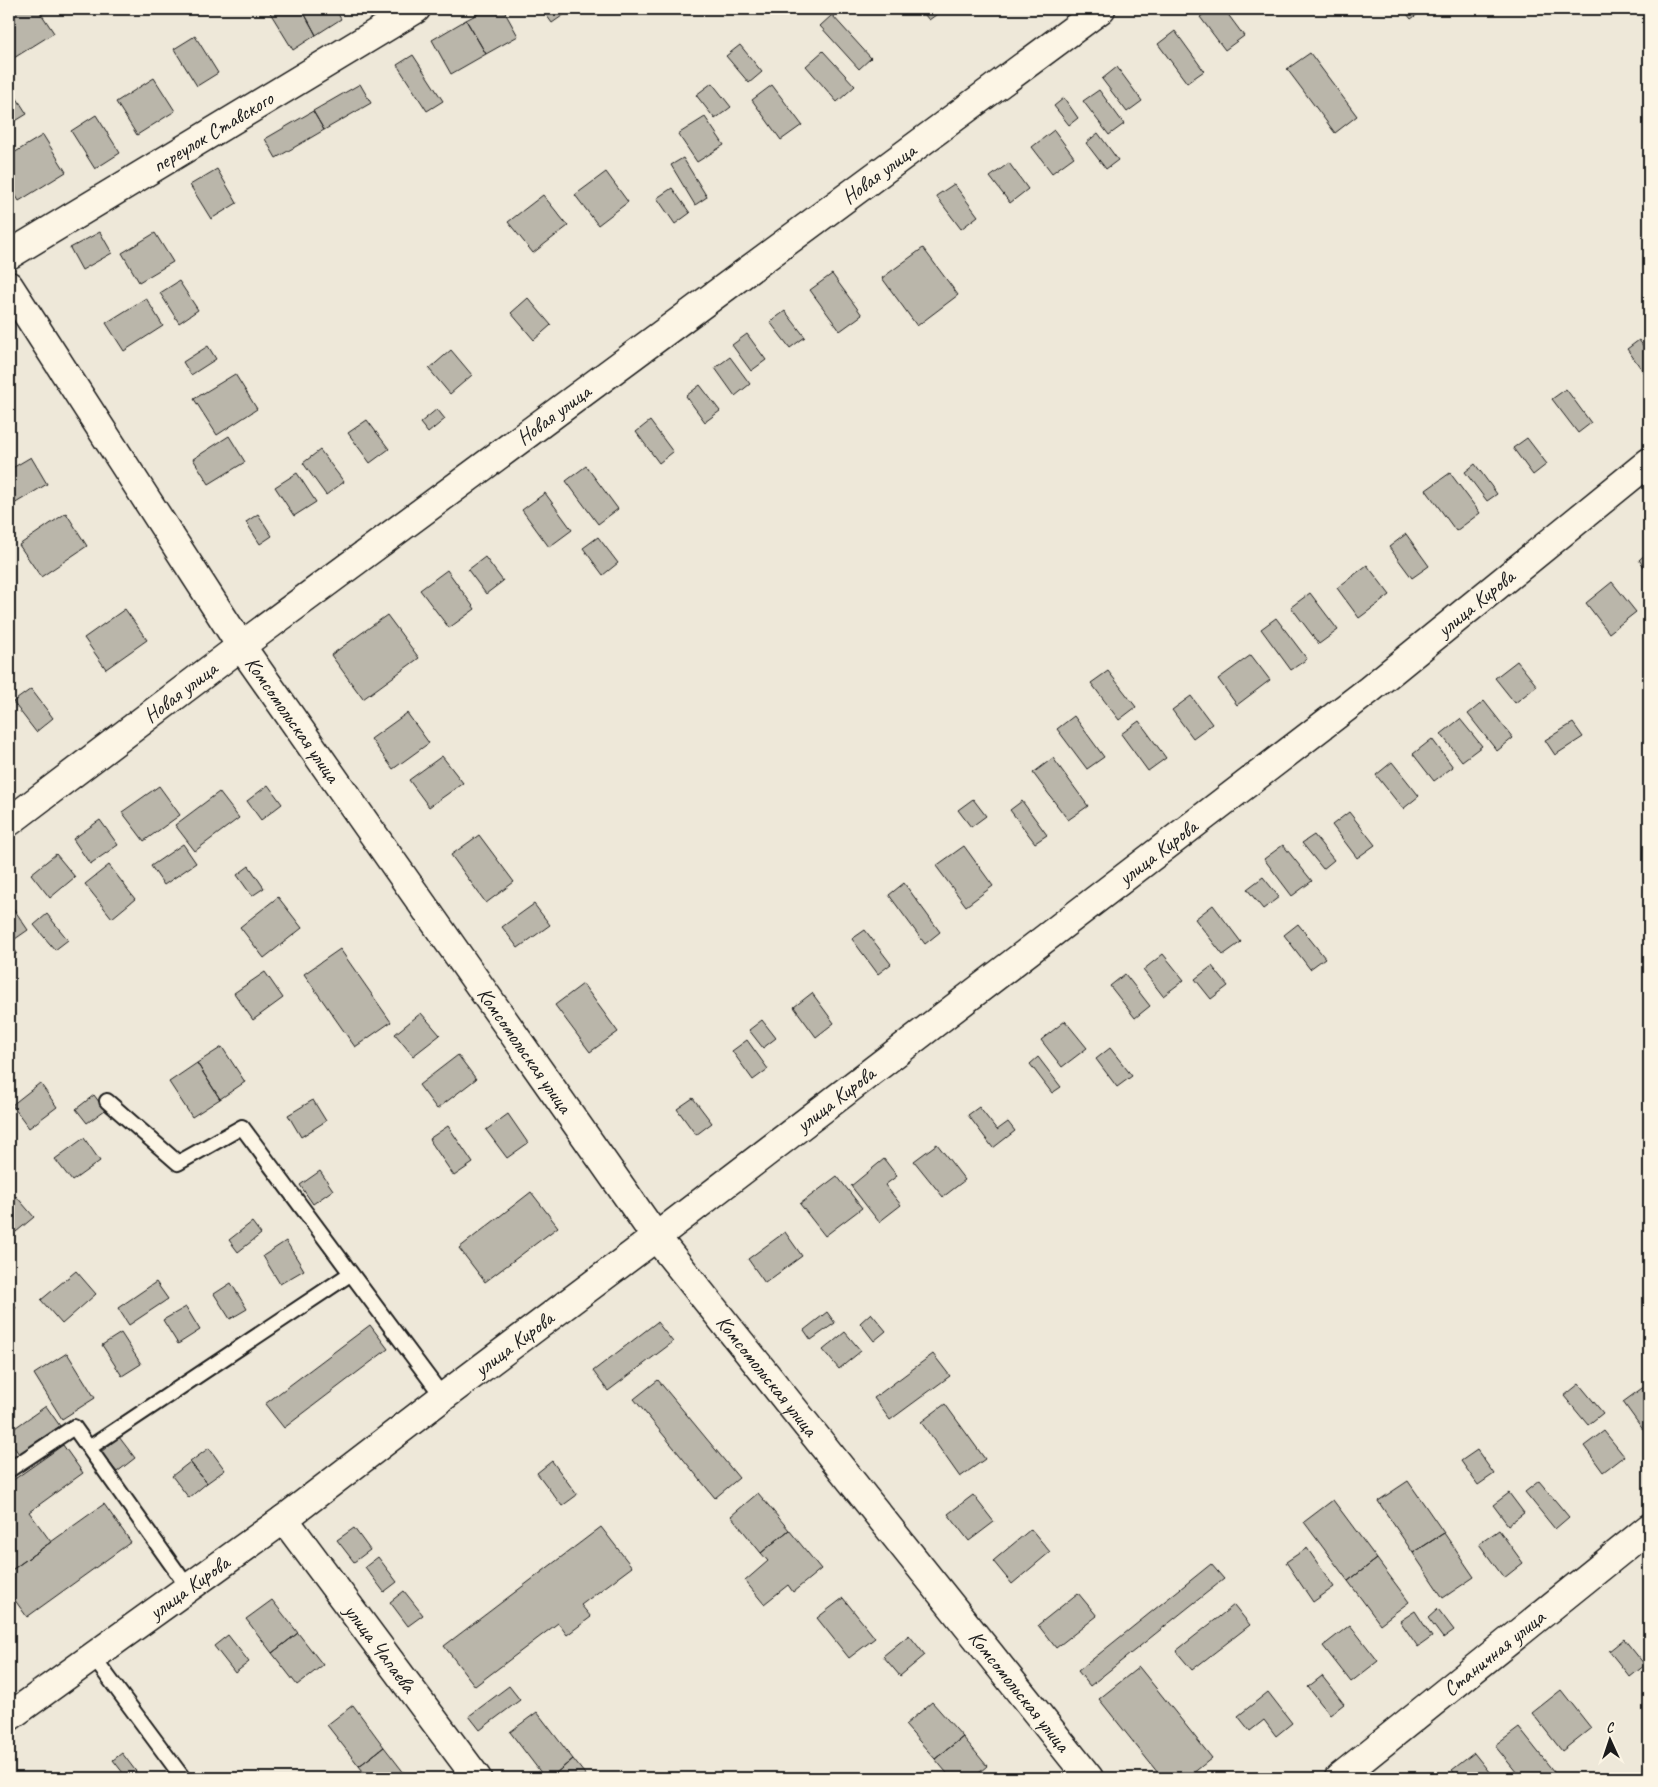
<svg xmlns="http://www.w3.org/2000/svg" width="1658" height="1787" font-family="Caveat,sans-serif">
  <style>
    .building { fill: #bab6aa; stroke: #1c1c1c }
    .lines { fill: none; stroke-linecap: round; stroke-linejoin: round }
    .lane-casing { stroke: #1c1c1c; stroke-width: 18 }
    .street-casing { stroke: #1c1c1c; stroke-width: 31 }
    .lane { stroke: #fcf5e5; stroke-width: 14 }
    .street { stroke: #fcf5e5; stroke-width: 28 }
    .labels { text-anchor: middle; stroke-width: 4; stroke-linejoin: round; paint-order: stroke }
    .street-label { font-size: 21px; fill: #1c1c1c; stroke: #fcf5e5 }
  </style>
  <rect width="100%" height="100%" fill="#eee8d9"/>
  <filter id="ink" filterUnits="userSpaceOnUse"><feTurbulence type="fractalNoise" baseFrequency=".02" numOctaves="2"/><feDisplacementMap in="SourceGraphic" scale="10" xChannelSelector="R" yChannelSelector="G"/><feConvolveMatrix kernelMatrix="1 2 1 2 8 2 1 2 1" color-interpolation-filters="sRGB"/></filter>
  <g filter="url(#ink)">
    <path class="building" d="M 9,9 L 38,9 L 54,33 L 9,61 Z
      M 273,9 L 302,9 L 316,35 L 293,50 L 269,11 Z
      M 302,9 L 335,9 L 341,19 L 316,35 Z
      M 487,9 L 503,9 L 518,36 L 486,54 L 466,20 Z
      M 542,9 L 572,9 L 552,23 Z
      M 920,9 L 944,9 L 929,20 Z
      M 1211,9 L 1224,9 L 1244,36 L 1225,50 L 1200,17 Z
      M 1403,9 L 1425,9 L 1411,19 Z
      M 832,15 L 871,58 L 859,69 L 820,26 Z
      M 466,20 L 486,54 L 451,74 L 432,40 Z
      M 1175,31 L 1204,71 L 1187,83 L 1158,44 Z
      M 195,36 L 218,73 L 197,86 L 174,49 Z
      M 740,45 L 762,72 L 749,83 L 726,56 Z
      M 823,51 L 855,86 L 837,102 L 806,66 Z
      M 1310,53 L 1357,116 L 1335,133 L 1287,69 Z
      M 413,55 L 443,101 L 427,111 L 397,65 Z
      M 1117,67 L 1142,101 L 1127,112 L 1102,79 Z
      M 154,78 L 175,111 L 137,135 L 116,102 Z
      M 712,83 L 731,107 L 715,119 L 696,95 Z
      M 360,84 L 371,103 L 324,130 L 313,111 Z
      M 772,85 L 802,125 L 781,140 L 752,100 Z
      M 11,89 L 27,114 L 9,125 L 9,91 Z
      M 1099,90 L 1124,124 L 1109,135 L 1083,101 Z
      M 1064,98 L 1078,118 L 1069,125 L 1054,106 Z
      M 313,111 L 324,130 L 276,158 L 265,139 Z
      M 96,115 L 120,153 L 95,169 L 71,131 Z
      M 705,117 L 724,145 L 697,162 L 678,134 Z
      M 1054,130 L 1074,157 L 1052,173 L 1032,147 Z
      M 1098,133 L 1118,160 L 1106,169 L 1086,143 Z
      M 43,135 L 66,172 L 19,201 L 9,184 L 9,156 Z
      M 683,158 L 707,197 L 695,205 L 671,165 Z
      M 1009,163 L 1028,189 L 1010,203 L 990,177 Z
      M 217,169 L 237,203 L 211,219 L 190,185 Z
      M 606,172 L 628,202 L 598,225 L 575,195 Z
      M 954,184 L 978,216 L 961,229 L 936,196 Z
      M 672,188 L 690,213 L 675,224 L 657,198 Z
      M 543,195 L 568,226 L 533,253 L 508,222 Z
      M 100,232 L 112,253 L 82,270 L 70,248 Z
      M 155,233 L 173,262 L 139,282 L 122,253 Z
      M 923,248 L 958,295 L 917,326 L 882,278 Z
      M 832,274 L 862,315 L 840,331 L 810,290 Z
      M 179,281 L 198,310 L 179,323 L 160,293 Z
      M 146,298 L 163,326 L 124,351 L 106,323 Z
      M 528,298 L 551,325 L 534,340 L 511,313 Z
      M 785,311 L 805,337 L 790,348 L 770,322 Z
      M 747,334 L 766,360 L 751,371 L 732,345 Z
      M 1639,340 L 1649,354 L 1648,378 L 1627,349 Z
      M 208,346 L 216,359 L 191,375 L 183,362 Z
      M 451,350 L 472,375 L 450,394 L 429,369 Z
      M 730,357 L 750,384 L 735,396 L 715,368 Z
      M 235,374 L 257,409 L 217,435 L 194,399 Z
      M 700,385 L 720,411 L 705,422 L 686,396 Z
      M 1566,389 L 1591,423 L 1578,433 L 1552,399 Z
      M 437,409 L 445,419 L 428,433 L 420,423 Z
      M 367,420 L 389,449 L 370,463 L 348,433 Z
      M 650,421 L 673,452 L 659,463 L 636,432 Z
      M 229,436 L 245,462 L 209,484 L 193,459 Z
      M 1527,438 L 1547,464 L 1533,475 L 1513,448 Z
      M 320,450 L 344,482 L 326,495 L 303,463 Z
      M 31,457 L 47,484 L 9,507 L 9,470 Z
      M 1475,464 L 1497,494 L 1487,501 L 1465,472 Z
      M 586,466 L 618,509 L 598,524 L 566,481 Z
      M 297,473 L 316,502 L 294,516 L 275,487 Z
      M 1450,473 L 1480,513 L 1456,531 L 1426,490 Z
      M 545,493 L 572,530 L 549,547 L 522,510 Z
      M 66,513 L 87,546 L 41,577 L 19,545 Z
      M 258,514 L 272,536 L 260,544 L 246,522 Z
      M 1406,534 L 1429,566 L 1412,578 L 1389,547 Z
      M 598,537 L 618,563 L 603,575 L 583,548 Z
      M 1649,551 L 1649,573 L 1639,560 Z
      M 485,557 L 503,581 L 486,594 L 468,570 Z
      M 1367,565 L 1390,595 L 1359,618 L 1337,588 Z
      M 447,570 L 475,609 L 449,628 L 420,590 Z
      M 1612,582 L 1636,612 L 1609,633 L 1586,603 Z
      M 1310,593 L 1338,630 L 1319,644 L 1291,607 Z
      M 125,609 L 147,640 L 106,669 L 84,638 Z
      M 387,615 L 419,658 L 363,699 L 331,655 Z
      M 1276,618 L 1307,659 L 1291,670 L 1261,629 Z
      M 1251,655 L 1270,680 L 1237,705 L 1218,679 Z
      M 1517,661 L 1537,686 L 1515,703 L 1495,678 Z
      M 9,667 L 15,675 L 9,680 Z
      M 1108,671 L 1136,707 L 1119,720 L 1091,683 Z
      M 31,689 L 53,718 L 36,732 L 13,702 Z
      M 1191,696 L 1212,724 L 1193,738 L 1172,710 Z
      M 1484,701 L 1513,738 L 1497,751 L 1468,714 Z
      M 407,713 L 429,743 L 393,769 L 371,739 Z
      M 1074,716 L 1104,757 L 1087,769 L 1057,729 Z
      M 1460,719 L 1482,746 L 1462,761 L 1441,734 Z
      M 1139,721 L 1166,758 L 1148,771 L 1121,734 Z
      M 1573,723 L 1583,737 L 1555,755 L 1545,740 Z
      M 1432,739 L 1453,767 L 1434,781 L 1413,754 Z
      M 442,756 L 463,783 L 429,807 L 409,780 Z
      M 1053,758 L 1088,806 L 1068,820 L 1033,773 Z
      M 1392,762 L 1419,796 L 1403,809 L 1376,775 Z
      M 268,785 L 282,804 L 261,820 L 247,801 Z
      M 159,786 L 180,815 L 144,841 L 122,812 Z
      M 219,792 L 239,818 L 195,851 L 175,825 Z
      M 973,799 L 986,816 L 971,827 L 958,810 Z
      M 1022,801 L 1047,835 L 1035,843 L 1010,810 Z
      M 1349,812 L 1375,845 L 1357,858 L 1332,825 Z
      M 100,820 L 118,845 L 90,864 L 73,839 Z
      M 479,835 L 514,882 L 486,903 L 451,855 Z
      M 1314,835 L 1334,860 L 1323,869 L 1302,843 Z
      M 183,844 L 196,863 L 164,885 L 151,866 Z
      M 1283,845 L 1312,881 L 1292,896 L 1264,859 Z
      M 964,846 L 993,886 L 966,906 L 936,866 Z
      M 56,854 L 75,877 L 50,898 L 31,874 Z
      M 109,865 L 135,899 L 112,918 L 85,884 Z
      M 249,866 L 264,888 L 252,896 L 237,875 Z
      M 1263,877 L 1279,897 L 1263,909 L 1247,889 Z
      M 904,883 L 940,932 L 925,944 L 889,895 Z
      M 278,897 L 302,928 L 264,958 L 240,927 Z
      M 9,902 L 28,930 L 15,939 L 9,930 Z
      M 534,904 L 550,925 L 518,948 L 502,927 Z
      M 1213,905 L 1241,942 L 1223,955 L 1195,919 Z
      M 47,914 L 68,940 L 55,950 L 34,925 Z
      M 1298,924 L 1325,958 L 1310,969 L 1284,935 Z
      M 865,930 L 891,964 L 878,974 L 852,939 Z
      M 9,942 L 17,953 L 9,959 Z
      M 340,949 L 391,1022 L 355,1047 L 304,974 Z
      M 1163,954 L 1184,980 L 1163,996 L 1143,970 Z
      M 1212,966 L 1228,986 L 1211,999 L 1195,979 Z
      M 265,972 L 283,998 L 253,1020 L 234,993 Z
      M 1125,974 L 1150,1006 L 1135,1018 L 1110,986 Z
      M 583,984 L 618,1032 L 590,1052 L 555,1005 Z
      M 812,993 L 834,1023 L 816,1037 L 794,1007 Z
      M 421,1013 L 440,1035 L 413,1056 L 395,1034 Z
      M 762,1020 L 776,1038 L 763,1048 L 749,1030 Z
      M 1065,1021 L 1087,1048 L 1062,1067 L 1041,1040 Z
      M 747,1040 L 768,1069 L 753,1080 L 732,1051 Z
      M 222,1047 L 245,1082 L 220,1099 L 197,1063 Z
      M 1110,1048 L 1132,1076 L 1117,1087 L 1096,1059 Z
      M 458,1055 L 476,1079 L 437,1109 L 419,1085 Z
      M 1038,1057 L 1061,1087 L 1052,1093 L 1030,1064 Z
      M 197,1063 L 220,1099 L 192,1117 L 169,1082 Z
      M 40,1083 L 57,1107 L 29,1128 L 12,1105 Z
      M 94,1095 L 105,1110 L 87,1123 L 76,1109 Z
      M 693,1098 L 712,1123 L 696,1135 L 677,1109 Z
      M 313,1100 L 326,1121 L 301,1137 L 288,1115 Z
      M 979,1107 L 997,1130 L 1008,1122 L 1015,1131 L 993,1148 L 968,1115 Z
      M 508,1114 L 528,1143 L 507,1158 L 486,1130 Z
      M 448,1126 L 473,1163 L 454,1176 L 429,1139 Z
      M 84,1138 L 100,1161 L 72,1181 L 55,1159 Z
      M 937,1144 L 965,1180 L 943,1197 L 914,1161 Z
      M 884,1159 L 897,1176 L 885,1185 L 901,1205 L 879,1222 L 851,1186 Z
      M 320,1171 L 333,1190 L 313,1204 L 300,1185 Z
      M 837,1176 L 862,1208 L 825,1236 L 800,1204 Z
      M 531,1192 L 558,1227 L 485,1282 L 459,1248 Z
      M 16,1196 L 34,1217 L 16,1232 L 9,1223 L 9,1203 Z
      M 252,1222 L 261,1234 L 238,1252 L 229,1240 Z
      M 785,1232 L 802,1256 L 765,1283 L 748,1259 Z
      M 286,1241 L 304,1270 L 280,1284 L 263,1256 Z
      M 76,1271 L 96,1294 L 62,1324 L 41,1300 Z
      M 156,1282 L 168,1299 L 129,1325 L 118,1308 Z
      M 231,1283 L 247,1309 L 230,1319 L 214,1294 Z
      M 9,1298 L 16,1308 L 9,1314 Z
      M 186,1307 L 200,1330 L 178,1344 L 163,1320 Z
      M 827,1312 L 835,1323 L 811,1340 L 804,1330 Z
      M 871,1313 L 886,1331 L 874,1341 L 860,1323 Z
      M 657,1322 L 673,1342 L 608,1391 L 593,1371 Z
      M 370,1325 L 388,1349 L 284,1428 L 265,1404 Z
      M 845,1332 L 861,1351 L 839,1369 L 823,1350 Z
      M 121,1333 L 141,1364 L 122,1376 L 102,1345 Z
      M 67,1353 L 95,1398 L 62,1419 L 34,1374 Z
      M 933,1354 L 950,1376 L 890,1420 L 874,1398 Z
      M 658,1380 L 739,1478 L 715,1498 L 634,1399 Z
      M 1579,1384 L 1603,1413 L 1588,1425 L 1564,1396 Z
      M 1645,1386 L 1649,1393 L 1649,1438 L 1623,1402 Z
      M 945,1404 L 985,1459 L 960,1477 L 921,1422 Z
      M 46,1406 L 60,1426 L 19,1454 L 9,1440 L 9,1432 Z
      M 1604,1431 L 1624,1456 L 1603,1472 L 1584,1446 Z
      M 119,1437 L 135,1458 L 117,1472 L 101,1452 Z
      M 63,1445 L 83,1473 L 29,1512 L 51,1542 L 9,1572 L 9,1483 Z
      M 209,1448 L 225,1470 L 207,1483 L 190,1462 Z
      M 1477,1450 L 1494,1474 L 1478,1485 L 1461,1461 Z
      M 552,1461 L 577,1495 L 562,1506 L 537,1473 Z
      M 190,1462 L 207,1483 L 189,1498 L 172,1476 Z
      M 1408,1481 L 1444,1533 L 1413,1553 L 1378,1501 Z
      M 1539,1481 L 1569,1517 L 1555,1529 L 1525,1492 Z
      M 758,1493 L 789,1530 L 761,1553 L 731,1516 Z
      M 1509,1493 L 1524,1513 L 1508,1525 L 1493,1505 Z
      M 973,1495 L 994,1522 L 969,1541 L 948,1514 Z
      M 1333,1500 L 1377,1559 L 1348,1581 L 1304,1522 Z
      M 104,1504 L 131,1542 L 27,1617 L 9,1592 L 9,1572 Z
      M 601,1527 L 632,1567 L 581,1605 L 591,1617 L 567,1635 L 558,1623 L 475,1686 L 444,1646 Z
      M 354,1528 L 370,1550 L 354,1562 L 337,1540 Z
      M 1031,1529 L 1050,1552 L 1012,1584 L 993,1561 Z
      M 789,1530 L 821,1569 L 793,1592 L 788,1585 L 764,1604 L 745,1581 L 768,1561 L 761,1553 Z
      M 1499,1530 L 1523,1563 L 1504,1578 L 1479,1544 Z
      M 1444,1533 L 1474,1577 L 1443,1598 L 1413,1553 Z
      M 1307,1548 L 1334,1587 L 1313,1602 L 1286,1562 Z
      M 378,1557 L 397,1582 L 384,1592 L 365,1567 Z
      M 1377,1559 L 1409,1602 L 1380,1624 L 1348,1581 Z
      M 1211,1564 L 1224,1579 L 1090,1686 L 1078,1671 Z
      M 404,1591 L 423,1615 L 408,1626 L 390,1602 Z
      M 1078,1593 L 1097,1616 L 1056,1648 L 1038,1625 Z
      M 843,1598 L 875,1638 L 849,1658 L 817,1618 Z
      M 272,1600 L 298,1633 L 272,1653 L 246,1619 Z
      M 1234,1605 L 1250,1625 L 1192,1670 L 1176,1651 Z
      M 1438,1609 L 1454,1630 L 1443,1638 L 1428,1618 Z
      M 1415,1611 L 1432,1637 L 1418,1647 L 1400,1621 Z
      M 1350,1625 L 1378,1661 L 1351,1682 L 1323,1646 Z
      M 298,1633 L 323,1665 L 297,1685 L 272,1653 Z
      M 228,1635 L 249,1662 L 235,1673 L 214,1646 Z
      M 909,1635 L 925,1655 L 900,1676 L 883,1656 Z
      M 1624,1639 L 1645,1665 L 1630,1677 L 1609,1651 Z
      M 1139,1667 L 1212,1758 L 1187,1778 L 1162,1778 L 1099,1699 Z
      M 1322,1676 L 1344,1704 L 1330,1715 L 1308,1687 Z
      M 509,1686 L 520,1700 L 480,1730 L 469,1716 Z
      M 1561,1690 L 1591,1728 L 1562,1751 L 1532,1713 Z
      M 1268,1692 L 1292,1723 L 1276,1736 L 1264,1720 L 1250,1731 L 1238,1716 Z
      M 932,1702 L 963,1737 L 935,1759 L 905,1725 Z
      M 353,1705 L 384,1747 L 359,1766 L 327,1725 Z
      M 537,1712 L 573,1759 L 550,1778 L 545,1778 L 510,1732 Z
      M 1519,1728 L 1554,1772 L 1546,1778 L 1521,1778 L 1495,1746 Z
      M 963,1737 L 987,1766 L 973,1778 L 951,1778 L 935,1759 Z
      M 384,1747 L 408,1778 L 368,1778 L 359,1766 Z
      M 122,1753 L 141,1778 L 127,1778 L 113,1760 Z
      M 1474,1753 L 1494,1778 L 1459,1778 L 1452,1770 Z
      M 573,1759 L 588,1778 L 550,1778 Z"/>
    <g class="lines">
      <g class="lane-casing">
        <path id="lane" d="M 107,1101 L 178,1163 L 242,1127 L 443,1397
          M 89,1448 L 350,1274
          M 9,1470 L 74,1427 L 189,1589
          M 94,1658 L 183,1778"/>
      </g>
      <g class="street-casing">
        <g id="street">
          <path id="s1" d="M 9,255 L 416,9"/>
          <path id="s2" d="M 9,286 L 241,646 L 656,1237 L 1089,1778"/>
          <path id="s3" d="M 9,822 L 241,646 L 1101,9"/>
          <path id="s4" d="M 284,1519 L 477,1778"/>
          <path id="s5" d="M 9,1717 L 284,1519 L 443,1397 L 656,1237 L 1369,690 L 1649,462"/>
          <path id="s6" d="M 1339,1778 L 1649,1528"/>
        </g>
      </g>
      <use href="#lane" class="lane"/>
      <use href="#street" class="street"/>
    </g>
  </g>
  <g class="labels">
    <g class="street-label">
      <text dy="7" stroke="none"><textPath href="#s1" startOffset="238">переулок Ставского</textPath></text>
      <text dy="7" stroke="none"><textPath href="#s3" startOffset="1085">Новая улица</textPath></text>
      <text dy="7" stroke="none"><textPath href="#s3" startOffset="680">Новая улица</textPath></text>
      <text dy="7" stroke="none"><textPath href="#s5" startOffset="1842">улица Кирова</textPath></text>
      <text dy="7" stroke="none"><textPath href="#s3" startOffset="215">Новая улица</textPath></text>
      <text dy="7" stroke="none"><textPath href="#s2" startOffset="518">Комсомольская улица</textPath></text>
      <text dy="7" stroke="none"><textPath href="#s5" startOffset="1438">улица Кирова</textPath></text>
      <text dy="7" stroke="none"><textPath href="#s2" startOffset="922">Комсомольская улица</textPath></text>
      <text dy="7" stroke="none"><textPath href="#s5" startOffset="1032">улица Кирова</textPath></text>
      <text dy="7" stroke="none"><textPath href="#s5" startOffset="628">улица Кирова</textPath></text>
      <text dy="7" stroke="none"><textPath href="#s2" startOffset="1328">Комсомольская улица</textPath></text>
      <text dy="7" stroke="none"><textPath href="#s5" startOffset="222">улица Кирова</textPath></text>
      <text dy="7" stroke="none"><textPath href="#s4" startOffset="161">улица Чапаева</textPath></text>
      <text dy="7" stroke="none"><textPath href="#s6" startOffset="199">Станичная улица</textPath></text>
      <text dy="7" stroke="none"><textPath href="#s2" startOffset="1732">Комсомольская улица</textPath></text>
    </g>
  </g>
  <rect width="1658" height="1787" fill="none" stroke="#fcf5e5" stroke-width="30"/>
  <rect x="15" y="15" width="1628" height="1757" fill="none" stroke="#1c1c1c" stroke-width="2" filter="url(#ink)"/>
  <g transform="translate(1610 1740) rotate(357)" stroke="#fcf5e5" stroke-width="4" paint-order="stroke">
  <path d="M0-4L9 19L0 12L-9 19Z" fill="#1c1c1c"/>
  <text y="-8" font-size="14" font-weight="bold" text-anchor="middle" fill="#1c1c1c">С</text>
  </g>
</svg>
